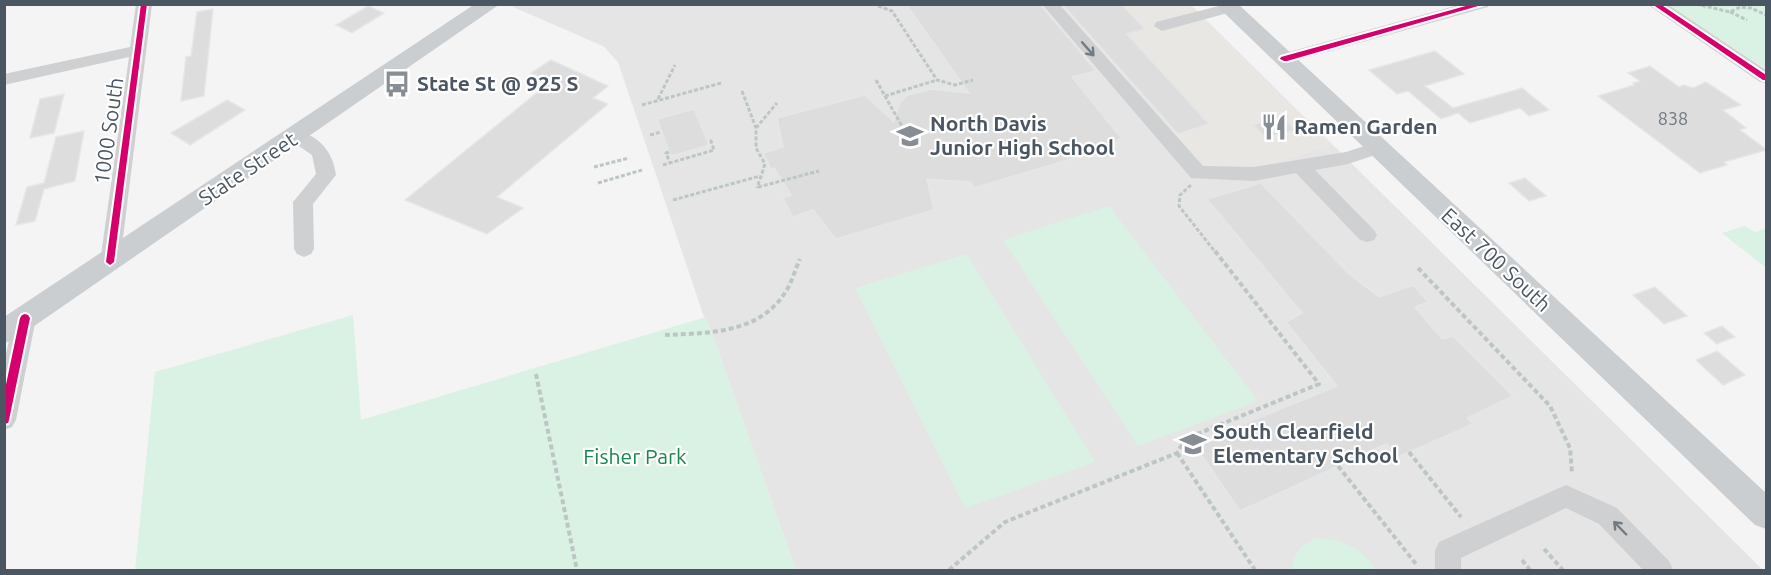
<svg xmlns="http://www.w3.org/2000/svg" width="1771" height="575" font-family="Ubuntu,sans-serif">
  <style>
    .commercial { fill: #e8e7e3 }
    .education { fill: #e6e5e6 }
    .green { fill: #d9f2e3 }
    .building { fill: #ddddde; stroke: #e5e6e7; stroke-width: 1.5 }
    .lines { fill: none; stroke-linecap: round; stroke-linejoin: round }
    .path-far1 { stroke: #bcc7c4; stroke-width: 3; stroke-dasharray: 4 2; stroke-linecap: butt }
    .path { stroke: #bcc7c4; stroke-width: 4; stroke-dasharray: 5 3; stroke-linecap: butt }
    .minor { fill: #ced0d2; fill-rule: evenodd }
    .major { fill: #caced1; fill-rule: evenodd }
    .cycleway-casing { stroke: #fff; stroke-width: 4 }
    .cycleway { fill: #d6006c; fill-rule: evenodd }
    .oneway { stroke: #727b83 }
    .labels { text-anchor: middle; stroke-width: 4.5; stroke-linejoin: round; paint-order: stroke }
    .number-label { font-size: 18px; fill: #707881 }
    .poi-label { font-size: 21px; font-weight: bold; fill: #4a5661; stroke: #fff; text-anchor: start }
    .street-label { font-size: 21px; fill: #4a5661; stroke: #fff }
    .park-label { font-size: 21px; fill: #17864f; stroke: #fff }
  </style>
  <rect width="100%" height="100%" fill="#f4f4f4"/>
  <path class="commercial" d="M 1062,5 L 1191,5 L 1333,145 L 1244,171 L 1200,163 Z"/>
  <path class="education" d="M 516,4 L 1062,5 L 1200,163 L 1244,171 L 1333,145 L 1763,570 L 796,570 L 706,317 L 704,317 L 618,62 L 603,46 L 513,7 Z"/>
  <path class="green" d="M 1668,5 L 1766,5 L 1766,69 Z
    M 1109,206 L 1258,401 L 1138,446 L 1003,240 Z
    M 1745,226 L 1755,232 L 1766,228 L 1766,268 L 1722,233 Z
    M 967,254 L 1095,462 L 965,508 L 855,288 Z
    M 353,315 L 361,420 L 706,317 L 796,570 L 135,570 L 155,372 Z
    M 1316,538 C 1341,539 1363,547 1375,570 L 1292,570 C 1293,553 1300,546 1316,538 Z"/>
  <path class="building" d="M 906,4 L 1040,4 L 1096,71 L 1072,77 L 1121,138 L 1110,145 L 1071,159 L 974,188 L 970,182 L 927,179 L 934,210 L 836,239 L 813,210 L 793,217 L 783,198 L 791,195 L 774,168 L 771,169 L 763,153 L 783,147 L 777,118 L 865,95 L 894,122 L 900,102 L 908,95 L 931,89 L 969,93 Z
    M 1062,4 L 1121,4 L 1145,29 L 1127,34 L 1209,124 L 1178,134 Z
    M 368,6 L 384,13 L 352,33 L 336,25 Z
    M 213,9 L 204,96 L 181,101 L 186,57 L 191,56 L 197,12 Z
    M 1435,51 L 1464,74 L 1425,86 L 1453,108 L 1522,88 L 1549,110 L 1529,116 L 1520,108 L 1470,123 L 1458,113 L 1441,119 L 1408,91 L 1397,94 L 1369,70 Z
    M 551,60 L 608,86 L 593,98 L 608,104 L 497,197 L 523,208 L 487,234 L 405,200 L 550,82 L 531,73 Z
    M 1650,66 L 1679,87 L 1684,85 L 1693,88 L 1706,82 L 1741,105 L 1723,110 L 1746,128 L 1740,130 L 1767,150 L 1724,162 L 1727,165 L 1700,173 L 1598,96 L 1634,85 L 1633,83 L 1640,81 L 1628,73 Z
    M 64,94 L 54,133 L 30,138 L 40,99 Z
    M 227,100 L 245,110 L 190,145 L 171,133 Z
    M 694,109 L 709,145 L 671,156 L 657,119 Z
    M 1282,116 L 1296,130 L 1266,138 L 1253,125 Z
    M 84,131 L 75,181 L 44,189 L 35,221 L 16,225 L 27,187 L 44,183 L 56,137 Z
    M 1525,178 L 1546,196 L 1529,201 L 1509,183 Z
    M 1261,183 L 1349,274 L 1379,297 L 1413,285 L 1428,302 L 1415,307 L 1442,339 L 1453,336 L 1513,396 L 1467,418 L 1473,424 L 1398,457 L 1386,444 L 1240,511 L 1194,444 L 1337,386 L 1286,322 L 1302,313 L 1207,199 Z
    M 1655,287 L 1687,316 L 1664,324 L 1633,295 Z
    M 1722,326 L 1735,337 L 1717,344 L 1704,333 Z
    M 1717,351 L 1745,375 L 1723,385 L 1696,360 Z"/>
  <g class="lines">
    <path class="path-far1" d="M 1696,4 L 1730,12 L 1740,7 L 1751,8 L 1766,15
      M 878,6 L 892,11 L 937,80 L 955,85 L 973,80
      M 1730,12 L 1747,20
      M 876,80 L 903,128
      M 742,91 L 756,128 L 756,148 L 765,164 L 757,188
      M 885,96 L 937,80
      M 658,99 L 675,65
      M 642,105 L 721,83
      M 756,128 L 777,103
      M 650,135 L 661,132
      M 669,152 L 666,153 L 670,163
      M 663,165 L 714,150 L 711,141 L 708,142
      M 594,167 L 629,158
      M 598,183 L 642,170
      M 1191,185 L 1180,195 L 1179,206 L 1216,253
      M 758,187 L 819,171
      M 673,200 L 760,176"/>
    <path class="path" d="M 1418,268 L 1550,406 L 1570,448 L 1572,473
      M 665,335 C 706,333 755,334 782,297 C 791,286 794,272 800,259
      M 536,374 L 577,570
      M 1409,452 L 1461,517
      M 1177,453 L 1255,570
      M 1338,466 L 1416,564
      M 1544,549 L 1563,570
      M 1522,560 L 1530,570
      M 949,570 L 1005,522 L 1177,453 L 1185,439 L 1319,384 L 1215,251"/>
    <path class="minor" d="M 136,4 L 152,4 L 120,262 L 117,268 L 110,270 L 103,268 L 100,262 L 129,57 L 4,85 L 4,74 L 130,47 Z
      M 1042,4 L 1059,4 L 1203,166 L 1254,167 L 1346,152 L 1377,142 L 1384,144 L 1386,148 L 1384,152 L 1348,164 L 1315,170 L 1374,230 L 1377,235 L 1374,240 L 1367,242 L 1360,240 L 1296,173 L 1254,181 L 1191,178 Z
      M 1462,4 L 1490,4 L 1488,7 L 1284,64 L 1278,63 L 1276,59 L 1278,55 Z
      M 1647,4 L 1667,4 L 1766,70 L 1766,83 L 1760,82 Z
      M 1223,5 L 1235,5 L 1237,8 L 1235,11 L 1162,31 L 1154,26 L 1156,22 Z
      M 296,130 C 319,136 333,151 336,175 L 313,204 L 314,249 L 311,254 L 304,257 L 297,254 L 294,249 L 293,202 L 316,174 L 312,155 L 290,140 L 287,136 L 290,132 Z
      M 25,309 L 33,312 L 36,318 L 16,420 L 12,427 L 4,430 L 4,363 L 14,318 L 17,312 Z
      M 1566,485 L 1617,508 L 1669,561 L 1673,570 L 1643,570 L 1599,524 L 1566,508 L 1461,558 L 1461,570 L 1435,570 L 1435,551 L 1439,542 Z"/>
    <path class="major" d="M 475,4 L 500,4 L 14,340 L 4,343 L 4,317 Z
      M 1215,4 L 1238,4 L 1766,493 L 1766,529 L 1755,525 Z"/>
    <g class="cycleway-casing">
      <path id="cycleway" d="M 141,4 L 147,4 L 114,262 L 110,265 L 106,262 Z
        M 1473,4 L 1485,4 L 1287,61 L 1284,61 L 1280,59 L 1281,57 Z
        M 1652,4 L 1660,4 L 1766,75 L 1766,80 L 1763,80 Z
        M 25,314 L 28,315 L 30,318 L 9,420 L 8,423 L 4,424 L 4,394 L 20,318 L 22,315 Z"/>
    </g>
    <use href="#cycleway" class="cycleway"/>
  </g>
  <defs><path id="oneway-shaft" d="M-6 0H5M1.5-3L5.5 0L1.5 3" fill="none" stroke-width="1.6" stroke-linecap="round" stroke-linejoin="round" transform="scale(1.5)"/></defs>
  <g class="oneway">
    <use href="#oneway-shaft" transform="translate(1088 49) rotate(49)"/>
    <use href="#oneway-shaft" transform="translate(1620 528) rotate(-134)"/>
  </g>
  <defs>
    <g id="bus-bare" transform="scale(2.07)"><path d="M-5-6H5V4H4V6H2V4H-2V6H-4V4H-5ZM-3.5-4V0h7V-4ZM-3.5 1.2v1.5H-2V1.2ZM2 1.2v1.5H3.5V1.2Z" fill="#868d94" stroke="#fff" stroke-width="2.5" paint-order="stroke"/></g>
    <g id="restaurant-bare" transform="scale(2.07)"><path d="M-5-6h1v4h1v-4h1v4h1v-4h1v5L-1.5 .5V6h-2V.5L-5-1ZM5-6V6H3V1.5H1.5Q1.5-4 5-6Z" fill="#868d94" stroke="#fff" stroke-width="2.5" paint-order="stroke"/></g>
    <g id="school-bare" transform="scale(2.07)"><path d="M0-5L7-2L0 1L-7-2ZM-4 1L0 2.5L4 1V4Q0 6-4 4Z" fill="#868d94" stroke="#fff" stroke-width="2.5" paint-order="stroke"/></g>
  </defs>
  <g fill-rule="evenodd">
    <use href="#bus-bare" x="397" y="84"/>
    <use href="#restaurant-bare" x="1274" y="127"/>
    <use href="#school-bare" x="910" y="136"/>
    <use href="#school-bare" x="1193" y="444"/>
  </g>
  <g class="labels">
    <g class="number-label">
      <text x="1673" y="125">838</text>
    </g>
    <g class="poi-label">
      <text x="417" y="91">State St @ 925 S</text>
      <text x="930" y="131">North Davis<tspan x="930" dy="24">Junior High School</tspan></text>
      <text x="1294" y="134">Ramen Garden</text>
      <text x="1213" y="439">South Clearfield<tspan x="1213" dy="24">Elementary School</tspan></text>
    </g>
    <g class="street-label">
      <text transform="translate(109 131) rotate(-82)" y="7">1000 South</text>
      <text transform="translate(248 169) rotate(-34)" y="7">State Street</text>
      <text transform="translate(1496 260) rotate(43)" y="7">East 700 South</text>
    </g>
    <g class="park-label">
      <text x="635" y="464">Fisher Park</text>
    </g>
  </g>
  <rect width="1771" height="575" fill="none" stroke="#4a5661" stroke-width="12"/>
</svg>
